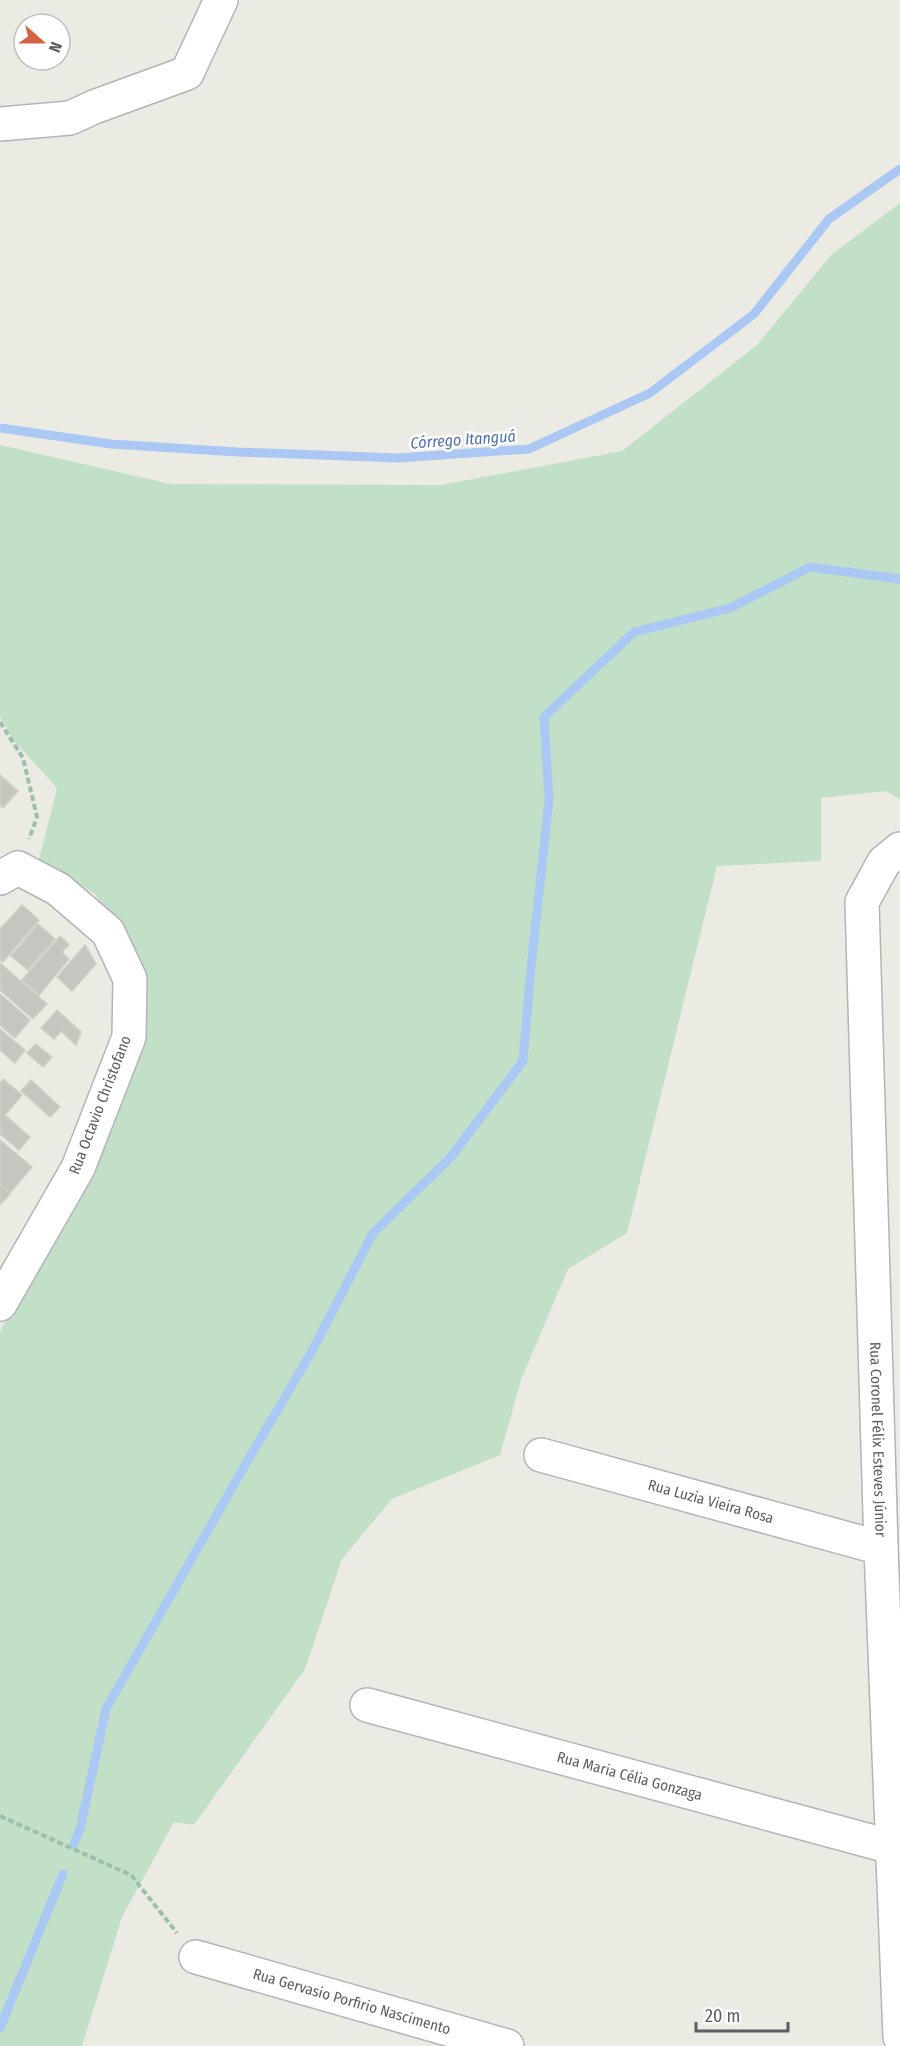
<svg xmlns="http://www.w3.org/2000/svg" width="900" height="2046" font-family="'Fira Sans Condensed',sans-serif">
  <style>
    .green { fill: #c2e0c7 }
    .lines { fill: none; stroke-linecap: round; stroke-linejoin: round }
    .stream { stroke: #abc8f4; stroke-width: 9 }
    .building { fill: #c7c5c0; stroke: #d0cec2; stroke-width: 1.5 }
    .minor-casing { stroke: #b3b4b8; stroke-width: 36 }
    .path { stroke: #9cc0ad; stroke-width: 4; stroke-dasharray: 6 3; stroke-linecap: butt }
    .minor { stroke: #fff; stroke-width: 33 }
    .labels { text-anchor: middle; stroke-width: 5; stroke-linejoin: round; paint-order: stroke }
    .street-label { font-size: 15px; fill: #5b5d62; stroke: #fff }
    .water-label { font-size: 16px; font-style: italic; fill: #5171b3; stroke: #fff }
  </style>
  <rect width="100%" height="100%" fill="#ecebe3"/>
  <path class="green" d="M 900,203 L 900,799 L 886,791 L 821,798 L 821,861 L 717,866 L 627,1233 L 568,1269 L 521,1380 L 500,1455 L 392,1499 L 342,1559 L 305,1669 L 194,1825 L 174,1822 L 122,1917 L 82,2046 L 0,2046 L 0,1332 L 139,1049 L 140,964 L 95,894 L 39,859 L 57,788 L 15,742 L 0,717 L 0,445 L 171,484 L 441,485 L 622,451 L 757,345 L 831,255 Z"/>
  <g class="lines">
    <path class="stream" d="M 0,428 L 111,444 L 238,452 L 398,458 L 529,449 L 650,393 L 754,314 L 829,219 L 900,169
      M 74,1844 L 80,1829 L 106,1709 L 248,1460 L 311,1353 L 373,1233 L 451,1157 L 523,1061 L 531,967 L 549,800 L 544,717 L 634,632 L 730,608 L 810,567 L 900,579
      M 0,2028 L 63,1874"/>
  </g>
  <path class="building" d="M 0,775 L 18,791 L 3,808 L 0,805 Z
    M 22,905 L 39,920 L 3,962 L 0,960 L 0,929 Z
    M 38,924 L 55,939 L 28,970 L 11,956 Z
    M 60,936 L 69,945 L 62,952 L 69,959 L 39,995 L 22,980 Z
    M 85,945 L 96,964 L 72,991 L 57,977 Z
    M 0,963 L 47,1004 L 33,1019 L 0,990 Z
    M 0,994 L 30,1020 L 15,1038 L 0,1025 Z
    M 57,1010 L 81,1032 L 76,1045 L 61,1031 L 54,1039 L 41,1028 Z
    M 0,1029 L 25,1050 L 15,1063 L 0,1050 Z
    M 36,1044 L 52,1057 L 43,1067 L 27,1053 Z
    M 3,1079 L 22,1095 L 5,1115 L 30,1137 L 19,1150 L 0,1134 L 0,1083 Z
    M 31,1080 L 60,1107 L 50,1117 L 21,1091 Z
    M 0,1140 L 32,1167 L 10,1193 L 0,1184 Z
    M 0,1185 L 10,1194 L 0,1205 Z"/>
  <g class="lines">
    <g class="minor-casing">
      <g id="minor">
        <path d="M 0,124 L 70,118 L 94,107 L 187,73 L 221,0"/>
        <path id="s1" d="M 900,849 L 884,862 L 862,902 L 881,1548 L 900,2037"/>
        <path d="M 0,878 L 18,868 L 58,889 L 108,932 L 130,979 L 129,1037 L 78,1168 L 0,1304"/>
        <path id="s2" d="M 541,1455 L 881,1548"/>
        <path id="s3" d="M 367,1705 L 892,1847"/>
        <path id="s4" d="M 196,1957 L 507,2046"/>
      </g>
    </g>
    <path class="path" d="M 0,722 L 23,758 L 37,817 L 29,839
      M 0,1816 L 131,1875 L 177,1933"/>
    <use href="#minor" class="minor"/>
  </g>
  <g class="labels">
    <g class="street-label">
      <text transform="translate(100 1105) rotate(-69)" y="5">Rua Octavio Christofano</text>
      <text dy="5" stroke="none"><textPath href="#s1" startOffset="604">Rua Coronel Félix Esteves Júnior</textPath></text>
      <text dy="5" stroke="none"><textPath href="#s2" startOffset="176">Rua Luzia Vieira Rosa</textPath></text>
      <text dy="5" stroke="none"><textPath href="#s3" startOffset="272">Rua Maria Célia Gonzaga</textPath></text>
      <text dy="5" stroke="none"><textPath href="#s4" startOffset="162">Rua Gervasio Porfirio Nascimento</textPath></text>
    </g>
    <g class="water-label">
      <text transform="translate(463 439) rotate(-4)" y="6">Córrego Itanguá</text>
    </g>
  </g>
  <g transform="translate(42 42) rotate(111)"><circle r="28" fill="#ffffff" stroke="#bdbec0" stroke-width="1.5"/>
  <path d="M0-4.5L10 22L0 15L-10 22Z" fill="#d26442"/>
  <text y="-9" font-size="16" font-weight="bold" text-anchor="middle" fill="#5b5d62">N</text>
  </g>
  <path d="M696 2022v9h92v-9" fill="none" stroke="#5b5d62" stroke-width="3"/>
  <text x="705" y="2022" font-size="18" fill="#5b5d62" stroke="#ffffff" stroke-width="4.5" paint-order="stroke">20 m</text>
</svg>
